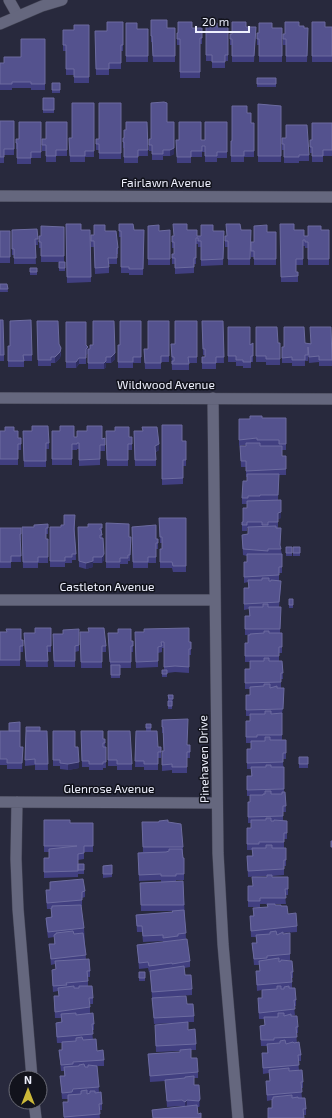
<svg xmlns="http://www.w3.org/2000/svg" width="332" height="1118" font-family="'Exo 2',sans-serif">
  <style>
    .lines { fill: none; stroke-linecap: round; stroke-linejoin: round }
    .minor-casing { stroke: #424353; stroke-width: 12 }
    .tertiary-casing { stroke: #424353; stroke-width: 12 }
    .minor { stroke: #65677e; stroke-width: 11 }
    .tertiary { stroke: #65677e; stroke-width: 11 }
    .wall { fill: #413f80 }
    .shaded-wall { fill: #2f2e60 }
    .building { fill: #54528e; stroke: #6c6b9f }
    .labels { text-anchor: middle; stroke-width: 3; stroke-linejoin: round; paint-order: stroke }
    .street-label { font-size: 12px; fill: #eef0fd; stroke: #12131c }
  </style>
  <rect width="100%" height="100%" fill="#28293d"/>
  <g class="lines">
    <g class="minor-casing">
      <path id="minor" d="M 9,0 L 18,16
        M 0,196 L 332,197
        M 0,398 L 332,399
        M 213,398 L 218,853 L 223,944 L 238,1118
        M 0,600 L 215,600
        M 0,802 L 217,803
        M 17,802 L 16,859 L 18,909 L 32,1078
        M 34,1102 L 36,1118"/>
    </g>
    <g class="tertiary-casing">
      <path id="tertiary" d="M 0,24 L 42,6 L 62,0"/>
    </g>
    <use href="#minor" class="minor"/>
    <use href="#tertiary" class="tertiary"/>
  </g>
  <path class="wall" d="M 151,20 L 167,28 L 175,28 L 175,62 L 153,62 L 152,42 L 151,42 Z
    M 123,22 L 123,51 L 121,51 L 121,69 L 109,69 L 109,75 L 96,75 L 95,31 L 107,31 Z
    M 312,22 L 325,27 L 332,27 L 332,62 L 312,62 Z
    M 126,23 L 137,29 L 148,29 L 148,62 L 126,62 Z
    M 206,23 L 217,27 L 228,28 L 228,61 L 225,61 L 225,68 L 212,68 L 212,61 L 206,61 Z
    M 89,25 L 89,83 L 74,83 L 74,75 L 66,75 L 66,51 L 63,51 L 63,30 L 74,30 Z
    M 299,26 L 304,28 L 308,34 L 307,62 L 286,62 L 286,45 L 283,45 L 283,34 L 285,34 Z
    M 246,27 L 256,27 L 254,62 L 232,62 L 232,45 L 230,45 L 230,39 L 232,34 Z
    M 192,28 L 202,28 L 202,44 L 200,44 L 200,78 L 180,78 L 180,45 L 177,45 L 177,33 L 178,33 Z
    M 272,28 L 282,28 L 282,62 L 259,62 L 259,45 L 257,45 L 257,33 L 259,33 Z
    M 45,39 L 45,90 L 31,90 L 31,88 L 12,88 L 12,90 L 0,90 L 0,63 L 4,63 L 21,57 Z
    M 257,78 L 276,78 L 276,87 L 257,87 Z
    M 52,83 L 60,83 L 60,93 L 52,93 Z
    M 43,98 L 54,98 L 54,113 L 43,113 Z
    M 94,103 L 94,157 L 85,157 L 85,162 L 70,162 L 69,138 L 72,138 Z
    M 121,103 L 121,159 L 99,159 L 99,150 L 96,150 L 96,139 L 99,139 Z
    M 258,104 L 281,106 L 281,162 L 258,162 Z
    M 247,113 L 251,123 L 254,123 L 254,157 L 244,157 L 244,162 L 231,162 L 231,141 L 232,141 Z
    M 0,121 L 14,121 L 14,155 L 4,155 L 4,163 L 0,163 Z
    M 41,122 L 41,158 L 31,158 L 31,164 L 17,164 L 17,149 L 16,149 L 16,139 L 19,139 Z
    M 67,122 L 67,156 L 56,156 L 56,162 L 46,162 L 46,151 L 42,151 L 42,139 L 46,139 Z
    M 147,122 L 148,156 L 138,156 L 138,163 L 124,163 L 124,148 L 123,148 L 123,138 L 124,138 L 126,130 Z
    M 167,122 L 174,154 L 170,156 L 163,156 L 163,160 L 152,160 L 152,151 L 149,151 L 149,139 L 151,139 Z
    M 227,122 L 227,158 L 217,158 L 217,162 L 205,162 L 205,152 L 202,152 L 202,157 L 191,157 L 191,163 L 177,163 L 176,140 L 205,140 Z
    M 332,123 L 332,156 L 323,156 L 323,162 L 312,162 L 312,153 L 310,153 L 310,140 L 312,140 Z
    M 282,138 L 309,155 L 309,161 L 299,161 L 299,163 L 284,163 L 284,150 L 282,150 Z
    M 66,224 L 81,230 L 90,230 L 91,282 L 67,283 Z
    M 119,224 L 134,230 L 144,230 L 143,275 L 129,275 L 129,273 L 121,273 L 121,237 L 119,237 Z
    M 280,224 L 294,230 L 304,236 L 308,236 L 321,230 L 329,230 L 329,265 L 308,265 L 308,248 L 305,248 L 305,246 L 303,246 L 303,265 L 296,265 L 296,272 L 298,272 L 298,282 L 281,282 Z
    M 148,226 L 159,231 L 170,230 L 170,265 L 148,265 Z
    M 64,227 L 64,262 L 41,262 L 41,248 L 39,248 L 39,236 L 41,236 Z
    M 37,229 L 38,245 L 35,245 L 36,264 L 14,264 L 14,255 L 12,255 L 12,230 Z
    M 187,230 L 197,236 L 201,236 L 213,231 L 224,231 L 223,265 L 201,266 L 201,247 L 198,247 L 198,244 L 196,244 L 196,264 L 194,264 L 194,273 L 175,274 L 175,264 L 172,264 L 172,254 L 174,254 L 174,248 L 172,248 L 172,236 L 174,236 Z
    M 241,230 L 251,230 L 250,265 L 228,265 L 228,247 L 225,247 L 225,236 L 226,236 Z
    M 0,231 L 10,231 L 10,263 L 0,263 Z
    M 105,231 L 118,248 L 118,254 L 117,254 L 117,264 L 109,264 L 109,273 L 95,274 L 94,247 L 91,247 L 91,235 L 94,235 Z
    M 267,232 L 276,232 L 276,265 L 254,265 L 254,257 L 251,257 L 251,242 L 254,242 Z
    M 59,262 L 65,262 L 65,271 L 59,271 Z
    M 30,268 L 37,268 L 37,275 L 30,275 Z
    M 0,284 L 7,284 L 8,292 L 0,292 Z
    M 0,320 L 4,355 L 4,361 L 0,361 Z
    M 37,321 L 59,344 L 61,354 L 60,358 L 55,363 L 51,363 L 51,366 L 38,366 Z
    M 141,321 L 141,363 L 133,363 L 133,368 L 118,368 L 118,345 L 120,345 Z
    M 169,321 L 169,362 L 161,362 L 161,369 L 145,369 L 144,349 L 148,349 Z
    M 197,321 L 197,363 L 189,363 L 189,370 L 172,370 L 171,344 L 175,344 Z
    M 202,321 L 223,321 L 224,363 L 216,363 L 216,369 L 202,369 L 202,357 L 205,357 L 205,355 L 203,355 Z
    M 66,322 L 86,345 L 88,353 L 86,355 L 86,364 L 79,364 L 76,368 L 66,368 Z
    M 228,327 L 250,345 L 253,343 L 253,362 L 251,362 L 251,368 L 243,368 L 243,366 L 236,366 L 236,362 L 228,362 Z
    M 256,327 L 278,343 L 280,343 L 280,365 L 266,365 L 266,362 L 256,362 Z
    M 305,343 L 332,343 L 332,366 L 319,366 L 319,362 L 309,363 L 308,353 L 308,361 L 305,361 L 305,366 L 292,366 L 292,363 L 282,363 L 282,347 Z
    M 90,345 L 115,359 L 111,363 L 106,363 L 106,367 L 104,369 L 88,369 L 88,349 L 90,349 Z
    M 8,346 L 32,355 L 32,361 L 24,361 L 24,367 L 8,367 Z
    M 286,418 L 286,450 L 282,450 L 282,456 L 286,456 L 286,475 L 279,475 L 278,500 L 281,518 L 278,519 L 278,528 L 281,534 L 280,546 L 282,554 L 282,573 L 279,573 L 279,581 L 281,587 L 279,607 L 281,607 L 280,633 L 282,633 L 282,653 L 279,653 L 279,661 L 282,661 L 283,679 L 281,679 L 281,688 L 284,694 L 282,715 L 282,740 L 286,740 L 286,759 L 283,759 L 284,792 L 285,792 L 286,812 L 283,812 L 283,821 L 287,821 L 287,839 L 284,839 L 284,848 L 286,848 L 286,866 L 284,866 L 284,875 L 272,876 L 272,877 L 288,877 L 288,895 L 285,895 L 286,904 L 275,904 L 275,905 L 281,906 L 297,926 L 297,932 L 283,933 L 290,954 L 290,960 L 286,960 L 293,972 L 293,978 L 292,978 L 292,988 L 296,1000 L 296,1006 L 294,1006 L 295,1015 L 291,1016 L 298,1027 L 298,1033 L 296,1033 L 297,1043 L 301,1055 L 301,1061 L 298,1061 L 299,1070 L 303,1082 L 303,1088 L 301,1088 L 302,1098 L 306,1109 L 306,1115 L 304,1115 L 304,1118 L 268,1118 L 268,1108 L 272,1108 L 272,1100 L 267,1101 L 266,1081 L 270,1081 L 269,1073 L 263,1074 L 262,1053 L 267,1053 L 267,1046 L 261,1046 L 260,1032 L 260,1026 L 265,1025 L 264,1019 L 259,1019 L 258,998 L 262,998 L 262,990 L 257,991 L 256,971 L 260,971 L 259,965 L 254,965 L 252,943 L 256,943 L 256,937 L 251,937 L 250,916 L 253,916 L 253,908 L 267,907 L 271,904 L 260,904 L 260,907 L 248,907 L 248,886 L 252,886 L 267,877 L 267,876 L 248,877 L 247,856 L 252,856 L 252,850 L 247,850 L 247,834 L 251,828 L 251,823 L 248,823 L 248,802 L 250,802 L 250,796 L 247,796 L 247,782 L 251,776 L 251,769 L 247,769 L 247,755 L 251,749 L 251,743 L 246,743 L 246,721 L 250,721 L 250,716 L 246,716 L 246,695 L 250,695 L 250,689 L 245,689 L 245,669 L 250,669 L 250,662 L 245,662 L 245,643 L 248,643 L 250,635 L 245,635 L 245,616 L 249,616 L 249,609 L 244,610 L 244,588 L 248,588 L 248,582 L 244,583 L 244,562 L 247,562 L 247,556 L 243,555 L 242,535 L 248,534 L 248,528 L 247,528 L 247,531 L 242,531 L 242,522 L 243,522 L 247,508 L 247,504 L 242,504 L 242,498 L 247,481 L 247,477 L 246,477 L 246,467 L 241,467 L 240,446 L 246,446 L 246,445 L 239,446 L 239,419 Z
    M 162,425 L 182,441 L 186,441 L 186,466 L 183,466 L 183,484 L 162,485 Z
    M 0,431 L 14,431 L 18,438 L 21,438 L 21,450 L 18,450 L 18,465 L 0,465 Z
    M 23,431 L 49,443 L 49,449 L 46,449 L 46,467 L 24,467 Z
    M 52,431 L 74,437 L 105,438 L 105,451 L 100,451 L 100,465 L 79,466 L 79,449 L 77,449 L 77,450 L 72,450 L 72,465 L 52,465 Z
    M 134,431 L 142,431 L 159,450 L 156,452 L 156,466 L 135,466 Z
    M 106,437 L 132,437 L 132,450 L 128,450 L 128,466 L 107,466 Z
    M 159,518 L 186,518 L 186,572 L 173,572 L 172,568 L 160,568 L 160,549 L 162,549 L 162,543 L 160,543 Z
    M 75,521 L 75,533 L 76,560 L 72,560 L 72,563 L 65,563 L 65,567 L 50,567 L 50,527 L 61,527 Z
    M 106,523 L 129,537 L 131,537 L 130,561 L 128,561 L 128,564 L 120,564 L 120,568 L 106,568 Z
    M 48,524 L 48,534 L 46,534 L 46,539 L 48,539 L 48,563 L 38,563 L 38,568 L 23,568 L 22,527 L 34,527 Z
    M 102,524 L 102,538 L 104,560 L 102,563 L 93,563 L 93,567 L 86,569 L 79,567 L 78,527 L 88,527 Z
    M 132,527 L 156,539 L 158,539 L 158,549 L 156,549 L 156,563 L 148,563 L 148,568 L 133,568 Z
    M 0,528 L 21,528 L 21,540 L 20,540 L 21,562 L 11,562 L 11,568 L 0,568 Z
    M 286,547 L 292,547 L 292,556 L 286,556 Z
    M 293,547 L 300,547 L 300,556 L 293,556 Z
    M 289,599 L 293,599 L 293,608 L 289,608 Z
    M 51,628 L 51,652 L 47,652 L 48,667 L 26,667 L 24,633 L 35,633 Z
    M 79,629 L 79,651 L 75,652 L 75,667 L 54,667 L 53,634 L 63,634 Z
    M 0,632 L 6,632 L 21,640 L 23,640 L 23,652 L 20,652 L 20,666 L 0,666 Z
    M 80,632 L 88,632 L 106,646 L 106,652 L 102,652 L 102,668 L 81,668 Z
    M 108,633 L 131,641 L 133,641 L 133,652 L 131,652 L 131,668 L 120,668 L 120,678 L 111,678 Z
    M 135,638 L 189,642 L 191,649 L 191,655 L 189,655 L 189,673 L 175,672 L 167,673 L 167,677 L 162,677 L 162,670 L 164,670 L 164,648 L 162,648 L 162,652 L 158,653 L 158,667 L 136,668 Z
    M 168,695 L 173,695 L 172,709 L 168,709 Z
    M 162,720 L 188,745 L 190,745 L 190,758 L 187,758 L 187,773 L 172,773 L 172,770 L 162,771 L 162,751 L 164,751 L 163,733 L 162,733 Z
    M 146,724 L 151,724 L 151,731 L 158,747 L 161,747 L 161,758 L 158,758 L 158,770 L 144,770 L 144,767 L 135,767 L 136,731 L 146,731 Z
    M 0,731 L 20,747 L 23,747 L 22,769 L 7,769 L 7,765 L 0,765 Z
    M 26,731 L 47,731 L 48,770 L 35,770 L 35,765 L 25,766 Z
    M 53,731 L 79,768 L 68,770 L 60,769 L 60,766 L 53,766 Z
    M 81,731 L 103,739 L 105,739 L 106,768 L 103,768 L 103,770 L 89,770 L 89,767 L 82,767 Z
    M 108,731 L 132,764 L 132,770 L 117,770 L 117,766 L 108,766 Z
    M 299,757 L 308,757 L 308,768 L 299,768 Z
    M 44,820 L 70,823 L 93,823 L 93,852 L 84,852 L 84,859 L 78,860 L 78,877 L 44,878 L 44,858 L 49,858 L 49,852 L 44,852 Z
    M 142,822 L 168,822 L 183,847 L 183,858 L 184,858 L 184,880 L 176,880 L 176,881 L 183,881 L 186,939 L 178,940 L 190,961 L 190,967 L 184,968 L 185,975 L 192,989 L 192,995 L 156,998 L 187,1004 L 194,1016 L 194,1022 L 188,1022 L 188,1030 L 196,1044 L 196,1050 L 191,1050 L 191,1058 L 198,1072 L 198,1078 L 194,1078 L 194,1085 L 199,1085 L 200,1105 L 199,1107 L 197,1107 L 198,1114 L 201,1118 L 153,1118 L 152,1110 L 183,1107 L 182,1106 L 167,1107 L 165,1081 L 150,1082 L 148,1054 L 180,1052 L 180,1051 L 156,1052 L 155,1025 L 179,1023 L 154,1024 L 150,971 L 149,972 L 148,968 L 139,969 L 137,945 L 163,942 L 163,941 L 143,942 L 142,932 L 137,932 L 136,915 L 172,912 L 175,911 L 141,911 L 140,883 L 161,882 L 161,880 L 139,881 L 138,853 L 143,852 Z
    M 78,864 L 84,864 L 84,874 L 78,874 Z
    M 112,865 L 112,877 L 103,878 L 103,866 Z
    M 50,882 L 85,891 L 85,897 L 82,898 L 82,906 L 81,906 L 84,928 L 86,960 L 90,971 L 90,977 L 88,977 L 88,986 L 93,998 L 93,1004 L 90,1004 L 90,1013 L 94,1024 L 94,1030 L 92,1030 L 93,1040 L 97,1051 L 104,1060 L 104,1066 L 97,1066 L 99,1092 L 102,1104 L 102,1110 L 99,1110 L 100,1118 L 64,1118 L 63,1102 L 68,1102 L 68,1099 L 62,1099 L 60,1076 L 64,1076 L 64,1071 L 61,1071 L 59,1050 L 62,1050 L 62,1043 L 57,1043 L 56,1029 L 56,1023 L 61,1022 L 61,1018 L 55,1018 L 54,996 L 59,996 L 58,991 L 53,992 L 52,976 L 52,970 L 56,969 L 55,964 L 51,965 L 49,944 L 54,944 L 54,937 L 48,938 L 46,924 L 46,918 L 51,917 L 51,909 L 47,909 L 46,896 L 46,890 L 50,890 Z
    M 139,972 L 145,972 L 145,981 L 139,981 Z"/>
  <path class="shaded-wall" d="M 174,122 L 174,154 L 170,156 L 170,150 Z
    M 88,347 L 88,353 L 86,355 L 86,349 Z
    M 61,348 L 60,358 L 55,363 L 55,357 Z
    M 115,353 L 115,359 L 111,363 L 111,357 Z
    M 79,358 L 79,364 L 76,368 L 76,362 Z
    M 106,361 L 106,367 L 104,369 L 104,363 Z
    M 159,444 L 159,450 L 155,452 L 155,446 Z
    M 281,506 L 281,518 L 278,519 L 278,513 Z
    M 104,554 L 104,560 L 102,563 L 102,557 Z
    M 93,561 L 93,567 L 86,569 L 86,563 Z
    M 79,762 L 79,768 L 68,770 L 68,764 Z
    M 200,1099 L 200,1105 L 199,1107 L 199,1101 Z
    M 187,1100 L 187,1106 L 185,1108 L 185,1102 Z"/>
  <path class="building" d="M 151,20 L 167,20 L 167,28 L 175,28 L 175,56 L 153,56 L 152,36 L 151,36 Z
    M 107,22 L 123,22 L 123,45 L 121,45 L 121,63 L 109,63 L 109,69 L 96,69 L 95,31 L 107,31 Z
    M 178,22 L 192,22 L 192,28 L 202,28 L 202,38 L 200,38 L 200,72 L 180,72 L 180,39 L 177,39 L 177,33 L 178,33 Z
    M 232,22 L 246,22 L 246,27 L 256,27 L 254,56 L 232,56 L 232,39 L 230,39 L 230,34 L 232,34 Z
    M 285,22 L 299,22 L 299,26 L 304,26 L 304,28 L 308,28 L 307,56 L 286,56 L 286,39 L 283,39 L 283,34 L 285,34 Z
    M 312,22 L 325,22 L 325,27 L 332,27 L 332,56 L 312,56 Z
    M 126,23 L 137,23 L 137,29 L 148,29 L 148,56 L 126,56 Z
    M 206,23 L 217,23 L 217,27 L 225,26 L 228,28 L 228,55 L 225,55 L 225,62 L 212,62 L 212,55 L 206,55 Z
    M 259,23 L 272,23 L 272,28 L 282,28 L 282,56 L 259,56 L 259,39 L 257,39 L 257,33 L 259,33 Z
    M 74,25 L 89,25 L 89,77 L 74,77 L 74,69 L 66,69 L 66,45 L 63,45 L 63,30 L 74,30 Z
    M 21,39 L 45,39 L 45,84 L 31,84 L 31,82 L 12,82 L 12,84 L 0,84 L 0,63 L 4,63 L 4,57 L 21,57 Z
    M 257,78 L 276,78 L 276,84 L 257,84 Z
    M 52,83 L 60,83 L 60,90 L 52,90 Z
    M 43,98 L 54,98 L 54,110 L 43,110 Z
    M 164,102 L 167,103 L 167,122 L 174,122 L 174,148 L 170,150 L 163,150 L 163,154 L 152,154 L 152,145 L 149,145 L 149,139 L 151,139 L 151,103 Z
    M 72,103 L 94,103 L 94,151 L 85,151 L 85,156 L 70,156 L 69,138 L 72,138 Z
    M 99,103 L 121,103 L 121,153 L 99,153 L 99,144 L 96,144 L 96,139 L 99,139 Z
    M 258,104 L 281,106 L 281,156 L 258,156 Z
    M 232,106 L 247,106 L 247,113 L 251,113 L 251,123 L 254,123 L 254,151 L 244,151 L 244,156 L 231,156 L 231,141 L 232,141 Z
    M 0,121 L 14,121 L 14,149 L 4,149 L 4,157 L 0,157 Z
    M 19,122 L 41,122 L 41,152 L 31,152 L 31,158 L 17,158 L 17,143 L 16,143 L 16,139 L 19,139 Z
    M 46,122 L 67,122 L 67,150 L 56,150 L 56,156 L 46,156 L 46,145 L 42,145 L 42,139 L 46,139 Z
    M 126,122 L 147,122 L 148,150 L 138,150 L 138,157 L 124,157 L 124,142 L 123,142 L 123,138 L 124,138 L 124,130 L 126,130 Z
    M 179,122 L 201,122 L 201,140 L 205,140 L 205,122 L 227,122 L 227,152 L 217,152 L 217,156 L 205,156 L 205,146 L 202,146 L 202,151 L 191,151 L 191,157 L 177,157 L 176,140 L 179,140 Z
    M 312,123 L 332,123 L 332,150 L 323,150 L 323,156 L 312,156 L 312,147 L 310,147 L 310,140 L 312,140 Z
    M 286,125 L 307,125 L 309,155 L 299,155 L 299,157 L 284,157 L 284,144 L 282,144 L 282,138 L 286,138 Z
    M 66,224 L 81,224 L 81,230 L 90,230 L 91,277 L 67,277 Z
    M 119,224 L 133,224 L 134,230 L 144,230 L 143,269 L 129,269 L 129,267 L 121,267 L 121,231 L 119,231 Z
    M 173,224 L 187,224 L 187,230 L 197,230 L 197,236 L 201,236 L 201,225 L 213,225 L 213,231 L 224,231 L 223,259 L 201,260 L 201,241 L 198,241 L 198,238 L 196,238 L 196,258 L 194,258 L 194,267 L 175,268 L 175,258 L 172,258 L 172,254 L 174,254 L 174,242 L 172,242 L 172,236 L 174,236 Z
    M 226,224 L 240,224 L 241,230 L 251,230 L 250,259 L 228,259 L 228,241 L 225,241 L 225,236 L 227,236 Z
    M 280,224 L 294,224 L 294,230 L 304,230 L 304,236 L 308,236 L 308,226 L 321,226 L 321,230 L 329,230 L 329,259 L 308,259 L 308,242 L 305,242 L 305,240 L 303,240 L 303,259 L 296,259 L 296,272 L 298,272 L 298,276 L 281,277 Z
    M 94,225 L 105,225 L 105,231 L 116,231 L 118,248 L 117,248 L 117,258 L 108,258 L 109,267 L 95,268 L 94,241 L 91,241 L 91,235 L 94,235 Z
    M 159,225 L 159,231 L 170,230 L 170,259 L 148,259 L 148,226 Z
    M 267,225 L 267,232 L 276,232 L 276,259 L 254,259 L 254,251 L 251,251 L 251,242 L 254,242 L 254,226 Z
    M 41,226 L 64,227 L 64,256 L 41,256 L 41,242 L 39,242 L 39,236 L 41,236 Z
    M 37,229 L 38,239 L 35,239 L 36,258 L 14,258 L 14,249 L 12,249 L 12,230 Z
    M 0,231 L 10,231 L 10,257 L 0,257 Z
    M 59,262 L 65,262 L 65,268 L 59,268 Z
    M 30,268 L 37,268 L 37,272 L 30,272 Z
    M 0,284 L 7,284 L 8,289 L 0,289 Z
    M 0,320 L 3,320 L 4,355 L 0,355 Z
    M 31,320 L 32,355 L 23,355 L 24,361 L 8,361 L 8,346 L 10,346 L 10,321 Z
    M 37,321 L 58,321 L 59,344 L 61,348 L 60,352 L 55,357 L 51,357 L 51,360 L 38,360 Z
    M 93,321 L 114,321 L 115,353 L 111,357 L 106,357 L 106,361 L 104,363 L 88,363 L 88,349 L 90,349 L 90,345 L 93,345 Z
    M 120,321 L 141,321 L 141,357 L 133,357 L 133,362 L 118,362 L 118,345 L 120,345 Z
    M 148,321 L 169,321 L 169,356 L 161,356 L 161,363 L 145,363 L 144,349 L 148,349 Z
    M 175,321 L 197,321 L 197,357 L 188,357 L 189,364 L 172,364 L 172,361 L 174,361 L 174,357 L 172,357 L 171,344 L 175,344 Z
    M 202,321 L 223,321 L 224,357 L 216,357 L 216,363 L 202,363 L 202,357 L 205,357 L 205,349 L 203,349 Z
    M 66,322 L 86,322 L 86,345 L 88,347 L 86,349 L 86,358 L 79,358 L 76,362 L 66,362 Z
    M 228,327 L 250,327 L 250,345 L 253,343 L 253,356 L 251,356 L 251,362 L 243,362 L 243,360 L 236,360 L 236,356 L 228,356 Z
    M 256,327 L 277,327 L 278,343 L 280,343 L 280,359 L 266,359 L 266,356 L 256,356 Z
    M 284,327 L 304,327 L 305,343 L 311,344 L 310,327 L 331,327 L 332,360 L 319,360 L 319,356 L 309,357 L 308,347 L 308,355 L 305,355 L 305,360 L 292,360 L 292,357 L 282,358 L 282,347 L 284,347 Z
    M 250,416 L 262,416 L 262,418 L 286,418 L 286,444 L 279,444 L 279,440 L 257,440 L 257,438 L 239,440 L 239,419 L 250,419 Z
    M 162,425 L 182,425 L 182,441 L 186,441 L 186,460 L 183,460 L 183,478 L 162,479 Z
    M 32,426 L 48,426 L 49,443 L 46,443 L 46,461 L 24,461 L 23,431 L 32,431 Z
    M 60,426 L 74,426 L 74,437 L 77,437 L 77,431 L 87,431 L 87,426 L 102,426 L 102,439 L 105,438 L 105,445 L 100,445 L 100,459 L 79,460 L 79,443 L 77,443 L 77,444 L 72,444 L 72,459 L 52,459 L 52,431 L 60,431 Z
    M 5,427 L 14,427 L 14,431 L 18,431 L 18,438 L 21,438 L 21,444 L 18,444 L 18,459 L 0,459 L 0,431 L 5,431 Z
    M 115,427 L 129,427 L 129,437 L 132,437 L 132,444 L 128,444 L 128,460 L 107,460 L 106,431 L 115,431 Z
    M 142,427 L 157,427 L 159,444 L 155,446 L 156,460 L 135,460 L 134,431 L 143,431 Z
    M 246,443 L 260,443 L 260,446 L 282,446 L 282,456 L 286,456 L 286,469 L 246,471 L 246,461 L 241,461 L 240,446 L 246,446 Z
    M 247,474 L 279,474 L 278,495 L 260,495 L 260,496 L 248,496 L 248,498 L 242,498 L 243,481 L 247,481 Z
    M 281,500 L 281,512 L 278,513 L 278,522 L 268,522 L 268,525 L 262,525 L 262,522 L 247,522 L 247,525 L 242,525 L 242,522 L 243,522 L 243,508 L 247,508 L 247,501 Z
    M 64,515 L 75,515 L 74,529 L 76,554 L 72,554 L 72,557 L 65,557 L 65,561 L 50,561 L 50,527 L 61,527 L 61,525 L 64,525 Z
    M 159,518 L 186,518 L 186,566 L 173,566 L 172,562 L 160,562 L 160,549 L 162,549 L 162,537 L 160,537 Z
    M 106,523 L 129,524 L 129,537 L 131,537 L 130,555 L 128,555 L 128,558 L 120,558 L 120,562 L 106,562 Z
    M 48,524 L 48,528 L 46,528 L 46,539 L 48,539 L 48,557 L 38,557 L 38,562 L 23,562 L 22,527 L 34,527 L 34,525 Z
    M 88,524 L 102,524 L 102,528 L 100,528 L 100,530 L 101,530 L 102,535 L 100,535 L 100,538 L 103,538 L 104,554 L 102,557 L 93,557 L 93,561 L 86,563 L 79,561 L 78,527 L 88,527 Z
    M 156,525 L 156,539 L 158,539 L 158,543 L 156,543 L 156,557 L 148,557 L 148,562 L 133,562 L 132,527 Z
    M 276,526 L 276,528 L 281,528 L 280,545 L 281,549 L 268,549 L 268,551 L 243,549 L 242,535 L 248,534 L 248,527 Z
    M 0,528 L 21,528 L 21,534 L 20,534 L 21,556 L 11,556 L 11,562 L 0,562 Z
    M 286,547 L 292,547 L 292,553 L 286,553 Z
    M 293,547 L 300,547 L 300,553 L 293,553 Z
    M 247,554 L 282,554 L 282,567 L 279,567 L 279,575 L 244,577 L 244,562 L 247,562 Z
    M 262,578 L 269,578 L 269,581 L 271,581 L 271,580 L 281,581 L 279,602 L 244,604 L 244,588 L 249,588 L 248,580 L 262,580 Z
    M 289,599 L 293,599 L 293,605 L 289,605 Z
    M 263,604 L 268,604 L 268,607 L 281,607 L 280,629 L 245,629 L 245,616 L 250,616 L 249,607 L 263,607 Z
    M 35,628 L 51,628 L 51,646 L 47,646 L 48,661 L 26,661 L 24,633 L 35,633 Z
    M 88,628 L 104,628 L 106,646 L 102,646 L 102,662 L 81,662 L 80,632 L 89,632 Z
    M 189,628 L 189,642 L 191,642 L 191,649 L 189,649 L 189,667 L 175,666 L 164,667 L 164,642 L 161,642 L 162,646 L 158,647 L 158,661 L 136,662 L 135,632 L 144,632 L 144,629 Z
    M 6,629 L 21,629 L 21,640 L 23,640 L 23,646 L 20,646 L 20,660 L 0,660 L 0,632 L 7,632 Z
    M 79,629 L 79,645 L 75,646 L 75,661 L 54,661 L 53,634 L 63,634 L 63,630 Z
    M 118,629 L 131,629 L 131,641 L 133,641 L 133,646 L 131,646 L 131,662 L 110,662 L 108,633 L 118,633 Z
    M 264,631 L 269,631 L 269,633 L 282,633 L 282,647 L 279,647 L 279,656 L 245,656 L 245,643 L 248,643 L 248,635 L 250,635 L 250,634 L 264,633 Z
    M 264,658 L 269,658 L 269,661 L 282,661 L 283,673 L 281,673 L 281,682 L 245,683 L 245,669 L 250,669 L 250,661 L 264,661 Z
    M 111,665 L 120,665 L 120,675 L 111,675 Z
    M 162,670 L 167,670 L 167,674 L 162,674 Z
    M 264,684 L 270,684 L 270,688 L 277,686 L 277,688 L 284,688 L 283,709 L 246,710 L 246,695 L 250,695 L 250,687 L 264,686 Z
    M 168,695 L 173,695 L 173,699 L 169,699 Z
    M 168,701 L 172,701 L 172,706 L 168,706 Z
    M 265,711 L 271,711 L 271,714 L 282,713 L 282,735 L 257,735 L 257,737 L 246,737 L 246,721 L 250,721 L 250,714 L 265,714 Z
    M 188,719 L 187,745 L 190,745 L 190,752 L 187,752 L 187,767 L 172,767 L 172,764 L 162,765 L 162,751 L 164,751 L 163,727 L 162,727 L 162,720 Z
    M 20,722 L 20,731 L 9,731 L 9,723 Z
    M 146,724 L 151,724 L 151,728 L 146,728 Z
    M 26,727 L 40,727 L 40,731 L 26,731 Z
    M 0,731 L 20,731 L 20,747 L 23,747 L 22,763 L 7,763 L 7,759 L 0,759 Z
    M 26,731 L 47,731 L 48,764 L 35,764 L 35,759 L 25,760 Z
    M 53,731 L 75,731 L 75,747 L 78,747 L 79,762 L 68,764 L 60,763 L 60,760 L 53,760 Z
    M 81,731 L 103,731 L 103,739 L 105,739 L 105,743 L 103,743 L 103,747 L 106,747 L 106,762 L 103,762 L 103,764 L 89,764 L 89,761 L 82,761 Z
    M 108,731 L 130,731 L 132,764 L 117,764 L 117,760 L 108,760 Z
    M 136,731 L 157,731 L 158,747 L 161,747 L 161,752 L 158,752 L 158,764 L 144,764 L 144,761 L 135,761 Z
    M 265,737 L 270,737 L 270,740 L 286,740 L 286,753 L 283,753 L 283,762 L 247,763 L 247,749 L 251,749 L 251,741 L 265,741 Z
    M 299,757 L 308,757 L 308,764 L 299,764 Z
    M 266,765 L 271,765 L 271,767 L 284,767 L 284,789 L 247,790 L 247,776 L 252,776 L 251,767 L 266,767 Z
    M 265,791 L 271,791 L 271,794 L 282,794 L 282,792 L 285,792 L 286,806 L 283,806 L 283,816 L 248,817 L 248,802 L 250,802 L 250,795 L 263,795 L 263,794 L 265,794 Z
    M 266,818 L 271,818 L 271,821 L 274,821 L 274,820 L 287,821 L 287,833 L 284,833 L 284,842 L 259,842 L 259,844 L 247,844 L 247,828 L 251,828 L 251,820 L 266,820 Z
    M 44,820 L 70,820 L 70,823 L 93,823 L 93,846 L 84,846 L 84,853 L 78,854 L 78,871 L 44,872 L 44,858 L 49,858 L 49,849 L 77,846 L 44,846 Z
    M 168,820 L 168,822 L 181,824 L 183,847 L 143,847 L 142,822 L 159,822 L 159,821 Z
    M 331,841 L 332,841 L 332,847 L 331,847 Z
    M 266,845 L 272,845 L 272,848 L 286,848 L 286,860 L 284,860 L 284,869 L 248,871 L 247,856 L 253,856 L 252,848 L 266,848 Z
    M 169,849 L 182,849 L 183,858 L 184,858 L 184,874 L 176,874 L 176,876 L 161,876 L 161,874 L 139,875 L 138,853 L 166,852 L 169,851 Z
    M 78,864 L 84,864 L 84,870 L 78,870 Z
    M 112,865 L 112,874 L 103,874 L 103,866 Z
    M 267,875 L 272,875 L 272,877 L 288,877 L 288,889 L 285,889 L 286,898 L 260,898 L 260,901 L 248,901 L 248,886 L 253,886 L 252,877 L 267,877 Z
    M 83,879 L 85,891 L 82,892 L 82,900 L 47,903 L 46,890 L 50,890 L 50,882 Z
    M 183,881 L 184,905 L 141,905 L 140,883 Z
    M 267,904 L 275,904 L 275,905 L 281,905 L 281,906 L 287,906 L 288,914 L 296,913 L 297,926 L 251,931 L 250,916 L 254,916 L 253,908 L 268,907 Z
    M 81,905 L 84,928 L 48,932 L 46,918 L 52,917 L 51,908 L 52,908 L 52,906 Z
    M 184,910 L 186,933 L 178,934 L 178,936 L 163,938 L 163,935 L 143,936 L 142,926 L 137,926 L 136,915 L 173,912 L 172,911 Z
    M 73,931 L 74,934 L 83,933 L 86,955 L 51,959 L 49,944 L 55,944 L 54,935 L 56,934 L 56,933 Z
    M 276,931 L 277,935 L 283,932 L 283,934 L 290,933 L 290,954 L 267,956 L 267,958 L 254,959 L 252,943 L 257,943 L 256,935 L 270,934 L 270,932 Z
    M 187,939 L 190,961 L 172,964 L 172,963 L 149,966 L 148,962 L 139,963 L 137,945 Z
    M 279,958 L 279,962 L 281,961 L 281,960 L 292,961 L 293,972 L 291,972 L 292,982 L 257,985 L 256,971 L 260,971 L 259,961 Z
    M 89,959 L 90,971 L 87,971 L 88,981 L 66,983 L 67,985 L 53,986 L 52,970 L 56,969 L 55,961 Z
    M 184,966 L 185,975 L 191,975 L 192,989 L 152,992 L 150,971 Z
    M 139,972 L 145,972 L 145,978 L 139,978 Z
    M 74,986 L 74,988 L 79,988 L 79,986 L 92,986 L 93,998 L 89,998 L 90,1007 L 55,1012 L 54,996 L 59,996 L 58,988 Z
    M 277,986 L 281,986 L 281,989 L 284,989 L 284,987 L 289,986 L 289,988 L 295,988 L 296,1000 L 294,1000 L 295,1009 L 259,1013 L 258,998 L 262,998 L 262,990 L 277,989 Z
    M 186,996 L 187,1004 L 193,1004 L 194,1016 L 154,1018 L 152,998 Z
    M 76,1013 L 76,1015 L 93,1013 L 94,1024 L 92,1024 L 93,1034 L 57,1037 L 56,1023 L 62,1022 L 61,1014 Z
    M 278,1013 L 284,1013 L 284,1016 L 291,1014 L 291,1016 L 297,1016 L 298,1027 L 296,1027 L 297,1037 L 274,1038 L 274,1040 L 261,1040 L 260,1026 L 265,1025 L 264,1017 L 278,1017 Z
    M 188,1022 L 188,1030 L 195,1029 L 196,1044 L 156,1046 L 155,1025 Z
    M 82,1037 L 83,1040 L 96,1039 L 97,1051 L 103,1050 L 104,1060 L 73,1062 L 73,1064 L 61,1065 L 59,1050 L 62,1050 L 62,1042 L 76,1041 L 76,1038 Z
    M 285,1040 L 286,1044 L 293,1042 L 294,1043 L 299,1042 L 301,1055 L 298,1055 L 299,1065 L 263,1068 L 262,1053 L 268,1053 L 267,1044 L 280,1043 L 280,1041 Z
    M 191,1049 L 191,1058 L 197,1058 L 198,1072 L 150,1076 L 148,1054 L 180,1052 L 180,1050 Z
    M 84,1064 L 85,1067 L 88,1067 L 88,1065 L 97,1066 L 99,1087 L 73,1089 L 72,1092 L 62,1093 L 60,1076 L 65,1076 L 64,1067 L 79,1066 L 79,1065 Z
    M 289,1068 L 289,1071 L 302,1070 L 303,1082 L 301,1082 L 302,1092 L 267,1095 L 266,1081 L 270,1081 L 269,1070 Z
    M 194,1076 L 194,1085 L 199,1085 L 200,1099 L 199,1101 L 187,1100 L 185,1102 L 182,1100 L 167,1101 L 165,1080 L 185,1078 L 185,1077 Z
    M 87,1090 L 87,1094 L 90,1093 L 90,1091 L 95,1091 L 95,1093 L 101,1092 L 102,1104 L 99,1104 L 100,1114 L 64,1117 L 63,1102 L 68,1102 L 68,1095 L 81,1094 L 81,1091 Z
    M 292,1095 L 292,1098 L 298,1097 L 298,1098 L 305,1098 L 306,1109 L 303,1109 L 304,1118 L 268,1118 L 268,1108 L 272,1108 L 272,1099 L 273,1099 L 273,1097 Z
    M 197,1105 L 198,1114 L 201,1113 L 201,1118 L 153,1118 L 152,1110 Z"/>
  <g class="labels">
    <g class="street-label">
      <text x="166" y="187">Fairlawn Avenue</text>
      <text x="166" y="389">Wildwood Avenue</text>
      <text x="107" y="591">Castleton Avenue</text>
      <text transform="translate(204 759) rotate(-91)" y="4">Pinehaven Drive</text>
      <text x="109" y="793">Glenrose Avenue</text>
    </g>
  </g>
  <g transform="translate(28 1090)"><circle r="19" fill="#12131c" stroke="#6a6b76"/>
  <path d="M0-3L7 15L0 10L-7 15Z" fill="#ccb938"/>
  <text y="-6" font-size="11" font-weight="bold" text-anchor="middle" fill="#eef0fd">N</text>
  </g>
  <path d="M196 26v6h53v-6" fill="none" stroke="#eef0fd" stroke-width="2"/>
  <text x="202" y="26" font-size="12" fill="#eef0fd" stroke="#12131c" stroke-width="3" paint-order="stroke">20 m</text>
</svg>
